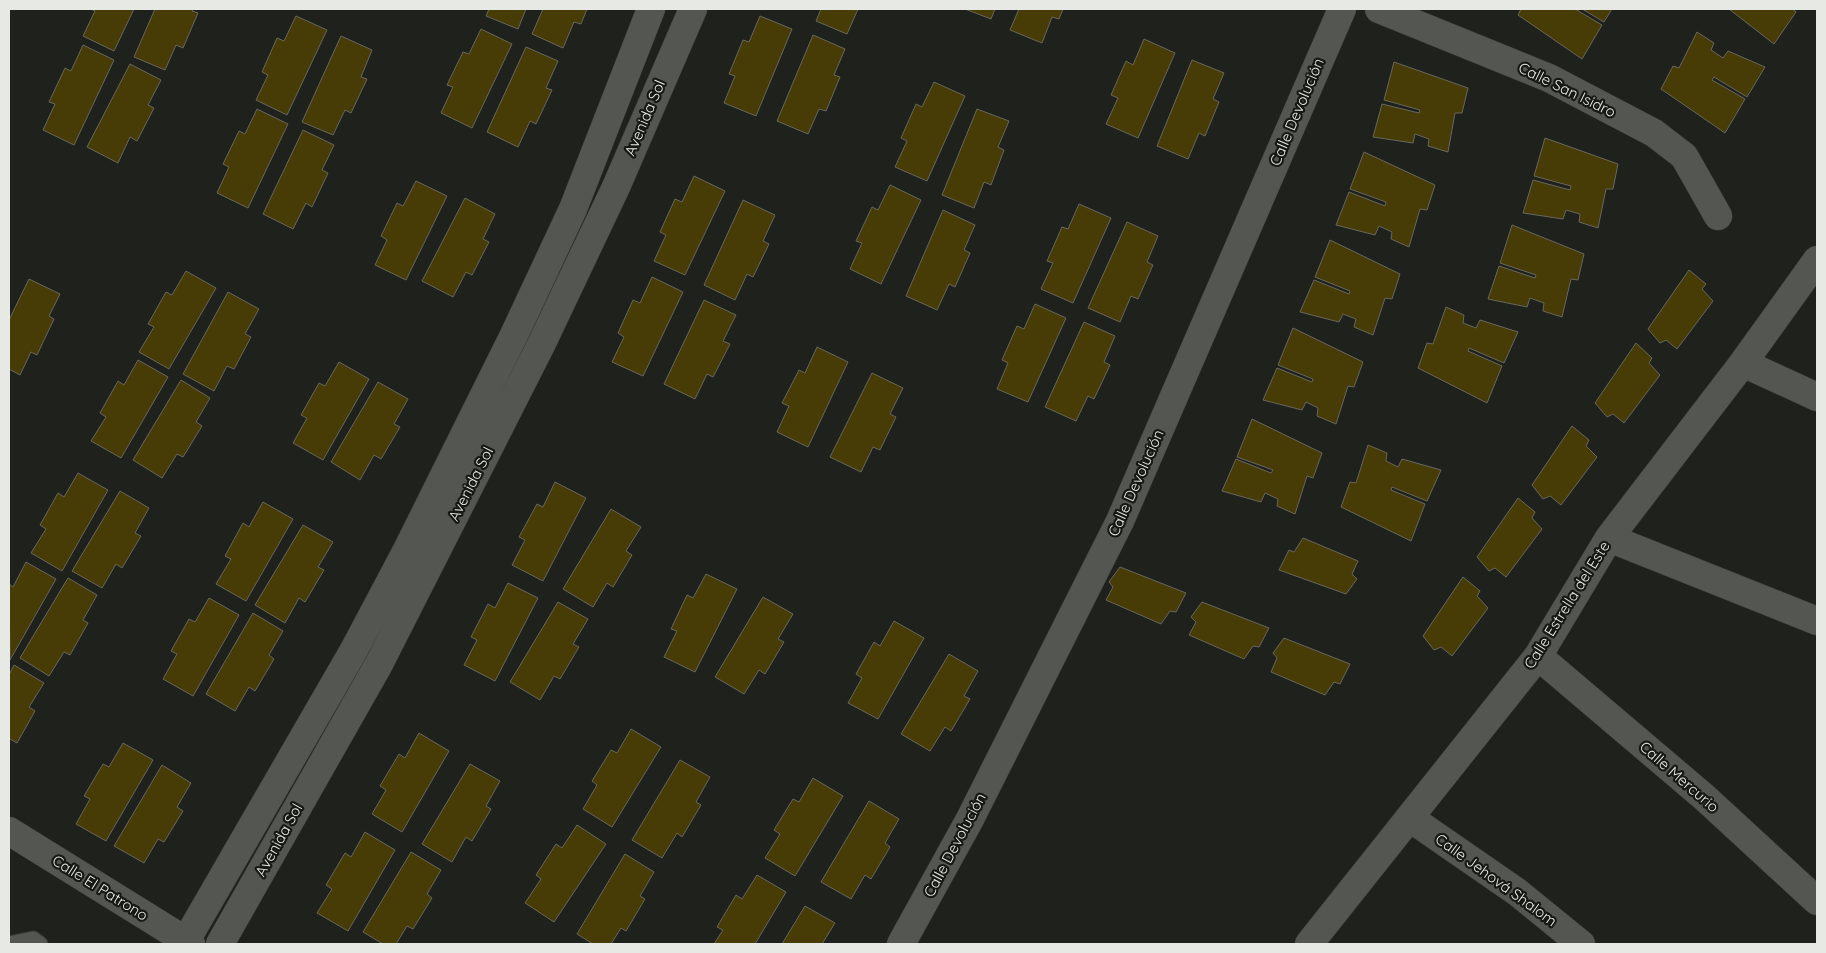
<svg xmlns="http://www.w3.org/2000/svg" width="1826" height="953" font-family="Quicksand,sans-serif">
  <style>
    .building { fill: #473c05; stroke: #686760 }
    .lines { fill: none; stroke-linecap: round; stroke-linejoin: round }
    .service-casing { stroke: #3a3c38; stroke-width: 17 }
    .minor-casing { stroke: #3a3c38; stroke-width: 29 }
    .service { stroke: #545751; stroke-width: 15 }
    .minor { stroke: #545751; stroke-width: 28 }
    .labels { text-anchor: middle; stroke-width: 4.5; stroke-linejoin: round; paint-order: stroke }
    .street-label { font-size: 15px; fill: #e7e9e5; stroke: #161813 }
  </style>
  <rect width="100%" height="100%" fill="#1f211c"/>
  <path class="building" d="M 91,9 L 134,9 L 114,51 L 83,36 L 95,11 Z
    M 155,9 L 193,9 L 192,11 L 198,13 L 183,48 L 176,45 L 165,70 L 134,57 Z
    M 489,9 L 526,9 L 518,29 L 486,16 Z
    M 543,9 L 587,9 L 581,24 L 574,22 L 563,48 L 532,34 Z
    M 821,9 L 858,9 L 847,34 L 816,21 Z
    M 965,9 L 995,9 L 991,19 Z
    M 1019,9 L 1063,9 L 1059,19 L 1052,17 L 1042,43 L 1010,30 Z
    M 1521,9 L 1575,9 L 1602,25 L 1582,59 L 1518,15 Z
    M 1582,9 L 1612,9 L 1604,22 Z
    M 1729,9 L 1792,9 L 1796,12 L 1774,44 Z
    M 296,16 L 327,30 L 287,115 L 256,100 L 268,75 L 262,72 L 277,38 L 284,41 Z
    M 760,16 L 792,29 L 756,116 L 724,103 L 735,76 L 729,74 L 743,40 L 749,42 Z
    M 481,29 L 512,44 L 472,128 L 441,113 L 453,87 L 447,85 L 463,52 L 469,54 Z
    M 1697,32 L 1714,43 L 1711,50 L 1723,58 L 1728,51 L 1765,67 L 1747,97 L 1714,77 L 1712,80 L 1745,99 L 1725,133 L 1661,89 L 1673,66 L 1679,68 Z
    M 813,35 L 845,49 L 834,75 L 840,77 L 826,111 L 819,109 L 808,134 L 777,121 Z
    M 341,36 L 372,50 L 361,77 L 367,79 L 351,113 L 345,110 L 333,135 L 302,122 Z
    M 1144,39 L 1175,53 L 1138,138 L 1106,124 L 1118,98 L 1111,95 L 1126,61 L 1133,65 Z
    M 83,45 L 114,60 L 74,145 L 43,130 L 55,104 L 49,102 L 65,68 L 71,71 Z
    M 526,47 L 558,61 L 546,88 L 552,90 L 536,124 L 530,121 L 518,147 L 487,132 Z
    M 1192,60 L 1224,73 L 1213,99 L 1219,102 L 1205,136 L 1199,133 L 1188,159 L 1157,146 Z
    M 1394,62 L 1468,88 L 1462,113 L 1455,113 L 1448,152 L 1428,146 L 1429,139 L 1415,134 L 1413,143 L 1373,137 L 1382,104 L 1419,113 L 1420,110 L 1384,100 Z
    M 130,64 L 161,80 L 148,105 L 154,108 L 137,141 L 130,137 L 118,163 L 87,147 Z
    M 934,82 L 965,96 L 927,181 L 895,167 L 907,141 L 901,138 L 916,104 L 922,107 Z
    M 257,109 L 288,124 L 248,208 L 217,193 L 229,167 L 223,164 L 239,131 L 245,134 Z
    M 977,109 L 1009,121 L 998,147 L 1004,150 L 991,185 L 984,182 L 974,208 L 942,195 Z
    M 303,130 L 334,145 L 322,170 L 328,173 L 312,207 L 306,203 L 293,229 L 263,214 Z
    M 1545,138 L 1618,164 L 1613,189 L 1606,189 L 1598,228 L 1579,222 L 1580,214 L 1566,210 L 1563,219 L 1523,213 L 1533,180 L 1570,190 L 1571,186 L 1534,176 Z
    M 1364,152 L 1435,185 L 1427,210 L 1420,209 L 1409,247 L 1391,239 L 1392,232 L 1379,226 L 1375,235 L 1336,225 L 1349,192 L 1385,206 L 1386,202 L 1350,189 Z
    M 694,176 L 725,191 L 685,275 L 654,261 L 666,235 L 660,232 L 675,199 L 682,202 Z
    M 416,181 L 447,196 L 406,280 L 375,265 L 387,240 L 381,236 L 397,203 L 403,206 Z
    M 890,185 L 921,200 L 881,284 L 850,269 L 862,243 L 856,241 L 872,207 L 878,210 Z
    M 465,198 L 495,214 L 483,239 L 489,242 L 472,275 L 466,272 L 453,297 L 422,281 Z
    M 743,200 L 775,215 L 763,241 L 769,244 L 753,277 L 747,274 L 735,300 L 704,285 Z
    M 1079,204 L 1111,218 L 1073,303 L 1041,289 L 1053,263 L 1047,261 L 1062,227 L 1068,229 Z
    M 943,210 L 975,225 L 964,250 L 970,253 L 955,287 L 949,284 L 937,310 L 906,296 Z
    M 1127,222 L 1158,236 L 1147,262 L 1153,265 L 1138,299 L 1131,296 L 1120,322 L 1088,308 Z
    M 1512,225 L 1584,254 L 1578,280 L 1571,279 L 1562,317 L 1543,311 L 1544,303 L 1530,298 L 1527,307 L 1488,299 L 1499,266 L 1535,278 L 1536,275 L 1500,263 Z
    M 1330,240 L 1400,274 L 1392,299 L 1385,298 L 1373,335 L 1354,327 L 1356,319 L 1343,314 L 1339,322 L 1300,312 L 1314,280 L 1349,294 L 1350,291 L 1315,277 Z
    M 1689,270 L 1706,284 L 1702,289 L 1713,301 L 1677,349 L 1666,340 L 1660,343 L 1648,329 Z
    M 186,271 L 216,288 L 169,369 L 139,352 L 154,327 L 148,324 L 166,292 L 172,295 Z
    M 652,277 L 683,292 L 643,376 L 612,362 L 624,337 L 618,333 L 633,300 L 640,303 Z
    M 29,279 L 60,294 L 49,316 L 54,319 L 37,355 L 31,352 L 20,375 L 9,369 L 9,320 Z
    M 228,292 L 259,309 L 245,334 L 251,337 L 234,369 L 227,366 L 214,391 L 183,374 Z
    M 704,300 L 736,315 L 723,341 L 730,344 L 713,377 L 707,374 L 695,399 L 664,384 Z
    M 1035,304 L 1066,318 L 1028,402 L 997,389 L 1008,363 L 1002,360 L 1017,326 L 1024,329 Z
    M 1446,307 L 1464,315 L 1463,323 L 1476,328 L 1480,320 L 1518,332 L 1504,363 L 1469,348 L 1468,351 L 1502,366 L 1487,403 L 1418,368 L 1427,343 L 1433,344 Z
    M 1084,322 L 1115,336 L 1104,362 L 1110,365 L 1094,399 L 1088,396 L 1076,421 L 1045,407 Z
    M 1293,328 L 1363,362 L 1354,387 L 1348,386 L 1336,424 L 1317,416 L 1318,408 L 1306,402 L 1302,410 L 1263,400 L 1277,368 L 1312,382 L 1313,379 L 1278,365 Z
    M 1636,343 L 1652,358 L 1649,363 L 1660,375 L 1624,423 L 1613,414 L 1607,417 L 1595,403 Z
    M 817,347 L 848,362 L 808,447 L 777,432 L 789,406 L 782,403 L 799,370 L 805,373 Z
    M 138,360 L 168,377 L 121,458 L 91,441 L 106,417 L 100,413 L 118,381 L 124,385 Z
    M 339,362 L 369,379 L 323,460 L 293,443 L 307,418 L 301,415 L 319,383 L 325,386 Z
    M 872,373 L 903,388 L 890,414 L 896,417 L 880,450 L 873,447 L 861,472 L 830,457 Z
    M 181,380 L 210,398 L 196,422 L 202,426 L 183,457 L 177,454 L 162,478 L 133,460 Z
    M 378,382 L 408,399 L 394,424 L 400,427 L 381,459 L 374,455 L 360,480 L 331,462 Z
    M 1252,419 L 1322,453 L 1313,478 L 1307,476 L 1295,514 L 1277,506 L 1278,499 L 1265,493 L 1261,502 L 1222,491 L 1236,459 L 1271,473 L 1273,470 L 1237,457 Z
    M 1572,426 L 1589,440 L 1586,446 L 1597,457 L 1561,505 L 1550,496 L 1543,499 L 1532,485 Z
    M 1368,445 L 1387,453 L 1386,461 L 1398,467 L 1402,459 L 1441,470 L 1427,501 L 1392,487 L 1391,490 L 1425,504 L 1411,541 L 1341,507 L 1350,482 L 1356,483 Z
    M 78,473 L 108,490 L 62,571 L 31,553 L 46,529 L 40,525 L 58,493 L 64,497 Z
    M 555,482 L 586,498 L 543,581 L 512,565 L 525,540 L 519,537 L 537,504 L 543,507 Z
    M 120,491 L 149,508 L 135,533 L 141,536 L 122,568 L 116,564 L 102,588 L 72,571 Z
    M 1518,498 L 1535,512 L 1532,518 L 1542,529 L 1506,577 L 1495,568 L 1489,571 L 1477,557 Z
    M 263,502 L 293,519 L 246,601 L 216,584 L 231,559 L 225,556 L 243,523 L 249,527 Z
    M 611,509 L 641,527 L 626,551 L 632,555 L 613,587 L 607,583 L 593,607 L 563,589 Z
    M 303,525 L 333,542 L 318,567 L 324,570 L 305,602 L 299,598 L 285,623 L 255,605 Z
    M 1303,538 L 1358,561 L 1352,574 L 1357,579 L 1346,594 L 1279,570 L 1289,550 L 1294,552 Z
    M 26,562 L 56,579 L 10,660 L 9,584 L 13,587 Z
    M 1120,567 L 1186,593 L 1176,612 L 1170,611 L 1161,624 L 1106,600 L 1113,587 L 1109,582 Z
    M 706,574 L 737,589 L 695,672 L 664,657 L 677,631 L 671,629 L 687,595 L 693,598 Z
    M 1463,577 L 1480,591 L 1477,596 L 1488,608 L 1452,656 L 1441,647 L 1434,650 L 1423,636 Z
    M 68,578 L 97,595 L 83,620 L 88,623 L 70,655 L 64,652 L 49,676 L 20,658 Z
    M 508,583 L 538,598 L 495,681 L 464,665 L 477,640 L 471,637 L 488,604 L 495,608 Z
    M 763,597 L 793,614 L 778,639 L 784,642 L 765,674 L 759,670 L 744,694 L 715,677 Z
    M 209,598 L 239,615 L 193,696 L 163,679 L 177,654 L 171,651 L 189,619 L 195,622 Z
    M 558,602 L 588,619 L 573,644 L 579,647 L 560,679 L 554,676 L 540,700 L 510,682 Z
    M 1202,602 L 1269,628 L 1259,647 L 1253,646 L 1244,659 L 1189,635 L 1196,622 L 1191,617 Z
    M 253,613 L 283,631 L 269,655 L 274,659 L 255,691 L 249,687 L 235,711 L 206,694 Z
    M 894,621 L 924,638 L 878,719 L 848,703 L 862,678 L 856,674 L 874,642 L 880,646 Z
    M 1284,638 L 1350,664 L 1340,684 L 1334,682 L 1325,695 L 1271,672 L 1277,658 L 1273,653 Z
    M 949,654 L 978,671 L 964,696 L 970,699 L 951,731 L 945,727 L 930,751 L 901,734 Z
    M 14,665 L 44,683 L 29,707 L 35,711 L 17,743 L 10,739 L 9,742 L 9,675 Z
    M 631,729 L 661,747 L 612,827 L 583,809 L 597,785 L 592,781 L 611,750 L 617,753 Z
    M 419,733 L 449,751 L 402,832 L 372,814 L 386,790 L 380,786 L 399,754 L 405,758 Z
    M 123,743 L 153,760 L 106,841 L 76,824 L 90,799 L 84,796 L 103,764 L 109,767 Z
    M 680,760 L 710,777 L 696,802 L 701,805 L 682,837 L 677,833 L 662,858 L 632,840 Z
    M 470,764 L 500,781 L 486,806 L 491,809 L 472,841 L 466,837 L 452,862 L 422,844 Z
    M 162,765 L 191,783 L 177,807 L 183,811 L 164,842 L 158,839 L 144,863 L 114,846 Z
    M 813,778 L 843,796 L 795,876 L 765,858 L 780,834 L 774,830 L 793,799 L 799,802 Z
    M 869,801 L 899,819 L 885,843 L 890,847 L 871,879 L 865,875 L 851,899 L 821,882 Z
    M 577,825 L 606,844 L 554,922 L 525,903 L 541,879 L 536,875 L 556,844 L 562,848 Z
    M 365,832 L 395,850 L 348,931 L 317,913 L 332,889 L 326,885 L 345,853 L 351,857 Z
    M 411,852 L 441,870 L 427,894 L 432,898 L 413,929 L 407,926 L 396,944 L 383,944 L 363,932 Z
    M 625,854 L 654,872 L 640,896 L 645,899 L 626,931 L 621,928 L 611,944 L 593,944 L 577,934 Z
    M 757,875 L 786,892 L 755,944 L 714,944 L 723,930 L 717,927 L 736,895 L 742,899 Z
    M 805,906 L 835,923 L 822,944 L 782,944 Z"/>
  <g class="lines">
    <g class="service-casing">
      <path id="service" d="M 9,944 L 33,939 L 40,944"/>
    </g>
    <g class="minor-casing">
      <path id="minor" d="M 1379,9 L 1549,78 L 1654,133 L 1684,156 L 1718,216
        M 1743,363 L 1817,397
        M 1609,538 L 1817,621
        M 1538,656 L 1704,797 L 1817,901
        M 1410,818 L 1517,892 L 1581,944
        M 9,831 L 191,944
        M 184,944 L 354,650 L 408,548 L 514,335 L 573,209 L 651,9
        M 220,944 L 379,664 L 541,345 L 616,187 L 693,9
        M 901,944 L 970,819 L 1120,521 L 1342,9
        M 1309,944 L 1538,656 L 1609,538 L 1743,363 L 1817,260"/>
    </g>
    <use href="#service" class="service"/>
    <use href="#minor" class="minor"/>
  </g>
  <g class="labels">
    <g class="street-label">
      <text transform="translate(1567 90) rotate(26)" y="5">Calle San Isidro</text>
      <text transform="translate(1297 112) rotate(-67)" y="5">Calle Devolución</text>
      <text transform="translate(645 118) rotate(-67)" y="5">Avenida Sol</text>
      <text transform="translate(1136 483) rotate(-66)" y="5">Calle Devolución</text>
      <text transform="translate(471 484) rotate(-63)" y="5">Avenida Sol</text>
      <text transform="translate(1567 605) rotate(-58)" y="5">Calle Estrella del Este</text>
      <text transform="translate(1679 777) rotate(41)" y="5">Calle Mercurio</text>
      <text transform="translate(279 840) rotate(-61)" y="5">Avenida Sol</text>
      <text transform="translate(955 845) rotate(-62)" y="5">Calle Devolución</text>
      <text transform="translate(1496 880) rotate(36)" y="5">Calle Jehová Shalom</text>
      <text transform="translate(100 888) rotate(32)" y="5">Calle El Patrono</text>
    </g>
  </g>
  <rect width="1826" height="953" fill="none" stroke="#e7e9e5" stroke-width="20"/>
</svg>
